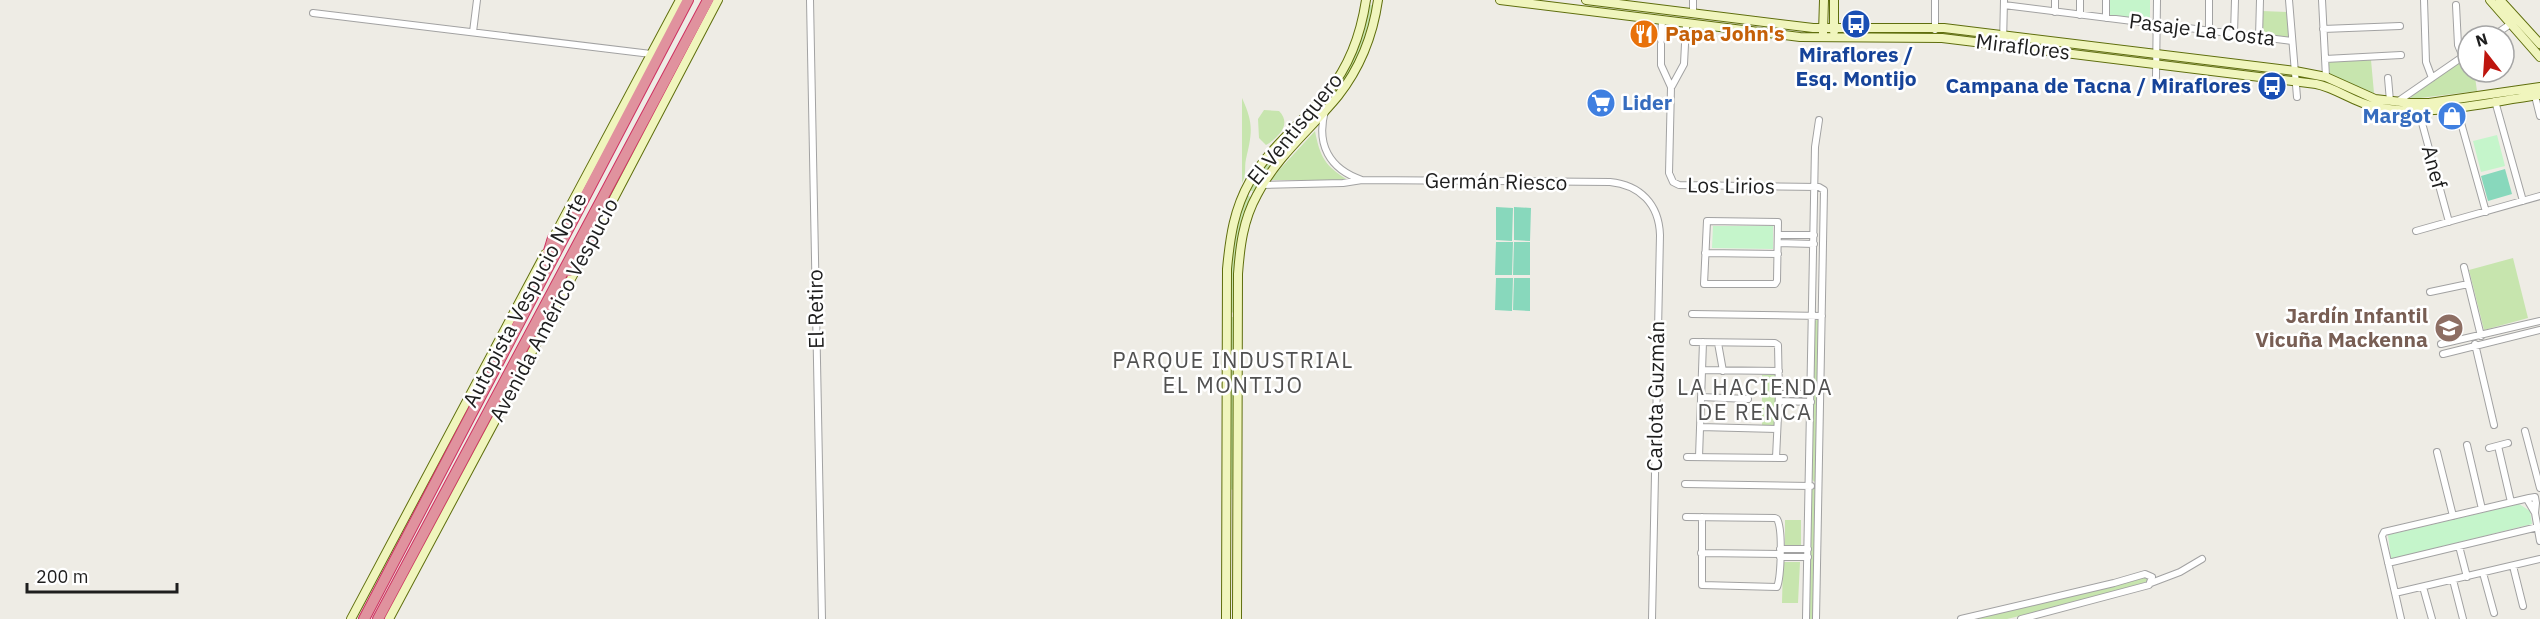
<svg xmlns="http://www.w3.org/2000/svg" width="2540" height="619" font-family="'IBM Plex Sans',sans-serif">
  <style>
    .grass { fill: #c7e5ae }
    .park { fill: #c5f5cb }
    .pitch { fill: #88d8bc }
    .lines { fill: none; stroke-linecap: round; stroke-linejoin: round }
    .street-casing { stroke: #a2a2a2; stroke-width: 8 }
    .secondary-casing { stroke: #5f6e0d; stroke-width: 10 }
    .highway-casing { stroke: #ce3160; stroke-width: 12 }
    .street { stroke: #fff; stroke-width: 6 }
    .secondary { stroke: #f0f5bd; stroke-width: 8 }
    .highway { stroke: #e0929e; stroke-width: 10 }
    .labels { text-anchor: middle; stroke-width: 5; stroke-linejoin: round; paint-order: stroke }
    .street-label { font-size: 21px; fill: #1e1e1e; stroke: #fff }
    .food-label { font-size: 21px; font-weight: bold; fill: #c56008; stroke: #fff; text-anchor: start }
    .transit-label { font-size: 21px; font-weight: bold; fill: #164399; stroke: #fff }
    .shop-label { font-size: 21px; font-weight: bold; fill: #366cbe; stroke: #fff; text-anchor: start }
    .education-label { font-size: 21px; font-weight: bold; fill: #785e54; stroke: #fff; text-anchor: end }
    .neighbourhood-label { font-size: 22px; letter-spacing: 1.5px; fill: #515151; stroke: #fff }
  </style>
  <rect width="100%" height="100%" fill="#eeece5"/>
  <path class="grass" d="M 1368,4 L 1374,6 L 1368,31 L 1353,69 L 1327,105 L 1282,150 L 1254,192 L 1248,189 L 1271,155 L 1334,88 Z
    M 2262,11 L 2287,12 L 2289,39 L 2261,35 Z
    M 2468,57 L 2468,72 L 2472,72 L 2475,77 L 2477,91 L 2412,99 L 2410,96 Z
    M 2371,60 L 2374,93 L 2328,74 L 2328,61 Z
    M 1242,98 C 1254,124 1252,133 1246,159 C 1244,168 1247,174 1242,183 Z
    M 1264,110 L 1279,111 C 1292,124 1279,137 1266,145 L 1259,138 L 1258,119 Z
    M 1315,131 C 1320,157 1325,166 1348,180 L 1270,180 Z
    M 1246,195 L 1251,197 L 1240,232 L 1235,312 L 1230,313 L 1230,266 L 1234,231 Z
    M 2513,258 L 2528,318 L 2484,330 L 2469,270 Z
    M 1229,317 L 1235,317 L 1234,490 L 1228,489 Z
    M 1818,319 L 1817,480 L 1814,482 L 1811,477 L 1815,328 L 1815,321 Z
    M 1762,375 L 1776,375 L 1776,425 L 1762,425 Z
    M 1814,488 L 1816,491 L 1814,619 L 1809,619 L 1811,491 Z
    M 1785,520 L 1801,520 L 1801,546 L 1785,546 Z
    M 1783,562 L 1800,562 L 1798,603 L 1782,603 Z
    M 2146,576 L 2149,578 L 2148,581 L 2120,592 L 2007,619 L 1973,619 Z"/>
  <path class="park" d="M 2108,0 L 2150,0 L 2150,21 L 2108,15 Z
    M 2497,135 L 2505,166 L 2481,172 L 2473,141 Z
    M 1713,226 L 1773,226 L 1773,249 L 1712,248 Z
    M 2519,504 L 2530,511 L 2532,524 L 2391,559 L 2388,535 Z"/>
  <path class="pitch" d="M 2505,169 L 2512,194 L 2488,201 L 2481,176 Z
    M 1496,207 L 1513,208 L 1512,241 L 1496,240 Z
    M 1514,207 L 1531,208 L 1530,241 L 1514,240 Z
    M 1496,242 L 1513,242 L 1512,275 L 1495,275 Z
    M 1514,242 L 1530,242 L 1530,275 L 1513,275 Z
    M 1496,278 L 1513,278 L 1512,311 L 1495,310 Z
    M 1514,278 L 1530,278 L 1530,311 L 1513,310 Z"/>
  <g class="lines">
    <g class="street-casing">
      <path id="street" d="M 810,0 L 822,619
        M 2289,0 L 2297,97
        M 2322,0 L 2326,77
        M 2424,0 L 2426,62 L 2432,78
        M 2004,5 L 2292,41
        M 2456,5 L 2458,45 L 2463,57
        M 2055,12 L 2055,0
        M 313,13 L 651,54
        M 1693,14 L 1693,0
        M 2080,15 L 2080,0
        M 2106,18 L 2106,0
        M 2323,29 L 2400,26
        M 1935,30 L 1935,0
        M 2209,31 L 2209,0
        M 473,32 L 477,0
        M 2234,34 L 2235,0
        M 2493,36 L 2512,23
        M 2259,37 L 2260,0
        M 1661,40 L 1662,21
        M 1686,40 L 1686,23
        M 1661,44 L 1661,65 L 1671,87 L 1669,173 L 1673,182 L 1679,185 L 1819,187 L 1824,190 L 1816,619
        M 2003,44 L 2004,0
        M 2325,59 L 2401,55
        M 2156,77 L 2157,0
        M 2388,78 L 2390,101
        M 1672,86 L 1684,64 L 1685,44
        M 2535,96 L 2540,116
        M 2495,101 L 2523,201
        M 2397,102 L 2468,53
        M 2456,105 L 2486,212
        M 1325,111 C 1316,144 1329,169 1362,180
        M 2419,112 L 2449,222
        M 1262,185 L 1343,183 L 1362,180 L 1610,182 C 1640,185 1659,204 1660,235 L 1652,619
        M 1707,221 L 1778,222 L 1777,281 L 1775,284 L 1704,284 Z
        M 2416,231 L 2540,196
        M 1778,235 L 1814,235
        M 1778,243 L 1814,244
        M 1705,253 L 1778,254
        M 2464,267 L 2481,336
        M 2430,292 L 2468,284
        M 1692,314 L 1822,316
        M 1693,342 L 1775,343 L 1778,345 L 1779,394 L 1776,458
        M 1718,343 L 1723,371
        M 2441,344 L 2540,321
        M 2475,344 L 2494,425
        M 2443,354 L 2540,330
        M 1702,370 L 1779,371
        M 1779,394 L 1811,394
        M 1701,397 L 1748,399
        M 1779,401 L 1811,402
        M 1700,427 L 1777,429
        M 2525,431 L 2540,488
        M 2467,445 L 2482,509
        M 2498,446 L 2511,502
        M 2489,448 L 2508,443
        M 2437,452 L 2453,516
        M 1687,457 L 1784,458
        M 1699,457 L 1703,342
        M 1685,484 L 1811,486
        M 2536,503 L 2535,513 L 2540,541
        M 2531,506 L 2536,503 L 2535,497 L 2529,498 L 2528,501 L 2535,513
        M 1686,517 L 1775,518 L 1777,519 C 1783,529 1781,577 1777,587 L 1702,585 L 1702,517
        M 2459,546 L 2467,577
        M 1780,549 L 1808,549
        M 1701,553 L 1780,554
        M 1780,557 L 1808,557
        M 2388,563 L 2538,527
        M 2513,566 L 2523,606
        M 2483,573 L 2494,613
        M 2453,580 L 2463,619
        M 2151,583 L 2180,572 L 2202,559
        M 2423,587 L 2432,619
        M 2395,593 L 2540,559
        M 1806,619 L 1815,147 L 1819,120
        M 1961,619 L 2114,583 L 2145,574 L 2152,577 L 2149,585 L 2021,619
        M 2401,619 L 2382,536 L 2384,532 L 2529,498"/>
    </g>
    <g class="secondary-casing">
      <path id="secondary" d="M 1500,0 L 1800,37 L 1942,38 L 2316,84 C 2337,88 2354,103 2376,107 C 2430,118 2486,102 2540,95
        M 1586,0 L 1813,28 L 1944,28 L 2295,71 L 2326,77 L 2375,99 L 2410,103 L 2429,103 L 2540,87
        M 2490,0 L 2540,57
        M 2500,0 L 2540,44
        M 1834,31 L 1834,0
        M 1823,33 L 1824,0
        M 592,240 L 718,0
        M 551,242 L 680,0
        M 351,619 L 545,254
        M 389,619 L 580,262
        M 1226,619 L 1227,269 C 1230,237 1234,209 1250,181 C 1270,147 1303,122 1328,92 C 1350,65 1361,33 1366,0
        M 1237,619 L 1238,274 C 1240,247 1243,220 1257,195 C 1277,156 1311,129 1338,96 C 1360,68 1373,35 1378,0"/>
    </g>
    <g class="highway-casing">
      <path id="highway" d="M 545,264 L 553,238
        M 569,271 L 595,235
        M 364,619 L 688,0
        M 378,619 L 708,0"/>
    </g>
    <use href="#street" class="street"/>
    <use href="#secondary" class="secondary"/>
    <use href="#highway" class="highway"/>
  </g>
  <defs>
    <g id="bus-disc" transform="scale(1.5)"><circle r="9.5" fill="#1a4fb4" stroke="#fff"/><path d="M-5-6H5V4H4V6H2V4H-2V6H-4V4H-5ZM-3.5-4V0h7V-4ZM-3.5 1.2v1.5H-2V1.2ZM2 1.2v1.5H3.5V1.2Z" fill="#fff"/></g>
    <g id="restaurant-disc" transform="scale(1.5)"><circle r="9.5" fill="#e8710a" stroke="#fff"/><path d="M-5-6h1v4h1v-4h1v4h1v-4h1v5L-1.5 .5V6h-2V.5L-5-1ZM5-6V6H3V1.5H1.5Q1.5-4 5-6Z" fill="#fff"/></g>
    <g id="supermarket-disc" transform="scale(1.5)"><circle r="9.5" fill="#3f7fe0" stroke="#fff"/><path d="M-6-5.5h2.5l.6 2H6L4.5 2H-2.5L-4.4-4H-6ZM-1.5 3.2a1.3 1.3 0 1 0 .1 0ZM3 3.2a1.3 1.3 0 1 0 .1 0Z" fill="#fff"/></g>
    <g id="shop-disc" transform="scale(1.5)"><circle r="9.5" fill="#3f7fe0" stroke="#fff"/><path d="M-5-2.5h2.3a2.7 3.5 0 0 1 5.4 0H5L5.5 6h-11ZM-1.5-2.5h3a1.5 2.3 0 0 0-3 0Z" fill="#fff"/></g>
    <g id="school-disc" transform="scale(1.5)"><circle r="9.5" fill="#8d6e63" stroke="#fff"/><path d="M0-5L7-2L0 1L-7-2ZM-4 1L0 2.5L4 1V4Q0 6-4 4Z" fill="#fff"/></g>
  </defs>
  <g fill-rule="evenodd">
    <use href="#bus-disc" x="1856" y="24"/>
    <use href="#restaurant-disc" x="1644" y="34"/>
    <use href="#bus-disc" x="2272" y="86"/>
    <use href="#supermarket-disc" x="1601" y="103"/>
    <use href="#shop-disc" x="2452" y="116"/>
    <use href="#school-disc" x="2449" y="328"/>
  </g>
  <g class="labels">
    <g class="street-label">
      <text transform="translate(2202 30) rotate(7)" y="7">Pasaje La Costa</text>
      <text transform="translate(2023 47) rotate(7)" y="7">Miraflores</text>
      <text transform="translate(1295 129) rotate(-51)" y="7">El Ventisquero</text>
      <text transform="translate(2434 167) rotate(75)" y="7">Anef</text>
      <text transform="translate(1496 182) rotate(1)" y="7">Germán Riesco</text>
      <text transform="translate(1731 186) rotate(1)" y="7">Los Lirios</text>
      <text transform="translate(525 300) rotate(-62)" y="7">Autopista Vespucio Norte</text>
      <text transform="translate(816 309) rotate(-91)" y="7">El Retiro</text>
      <text transform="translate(554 310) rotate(-62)" y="7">Avenida Américo Vespucio</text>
      <text transform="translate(1656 396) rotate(-89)" y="7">Carlota Guzmán</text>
    </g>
    <g class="food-label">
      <text x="1665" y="41">Papa John's</text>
    </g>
    <g class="transit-label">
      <text x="1856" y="62">Miraflores /<tspan x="1856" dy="24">Esq. Montijo</tspan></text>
      <text x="2251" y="93" text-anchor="end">Campana de Tacna / Miraflores</text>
    </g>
    <g class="shop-label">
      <text x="1622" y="110">Lider</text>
      <text x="2431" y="123" text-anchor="end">Margot</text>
    </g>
    <g class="education-label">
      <text x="2428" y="323">Jardín Infantil<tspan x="2428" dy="24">Vicuña Mackenna</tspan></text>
    </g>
    <g class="neighbourhood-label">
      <text x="1233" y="368">PARQUE INDUSTRIAL<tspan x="1233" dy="25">EL MONTIJO</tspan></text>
      <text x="1755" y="395">LA HACIENDA<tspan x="1755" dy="25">DE RENCA</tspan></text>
    </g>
  </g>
  <g transform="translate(2486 54) rotate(343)"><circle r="28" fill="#ffffff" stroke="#a5a5a5" stroke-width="1.5"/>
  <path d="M0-4.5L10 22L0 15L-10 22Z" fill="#be150e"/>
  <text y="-9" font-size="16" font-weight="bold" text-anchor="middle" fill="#1e1e1e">N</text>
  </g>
  <path d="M27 583v9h150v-9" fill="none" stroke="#1e1e1e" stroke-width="3"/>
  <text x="36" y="583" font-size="18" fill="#1e1e1e" stroke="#ffffff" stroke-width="4.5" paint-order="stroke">200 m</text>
</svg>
